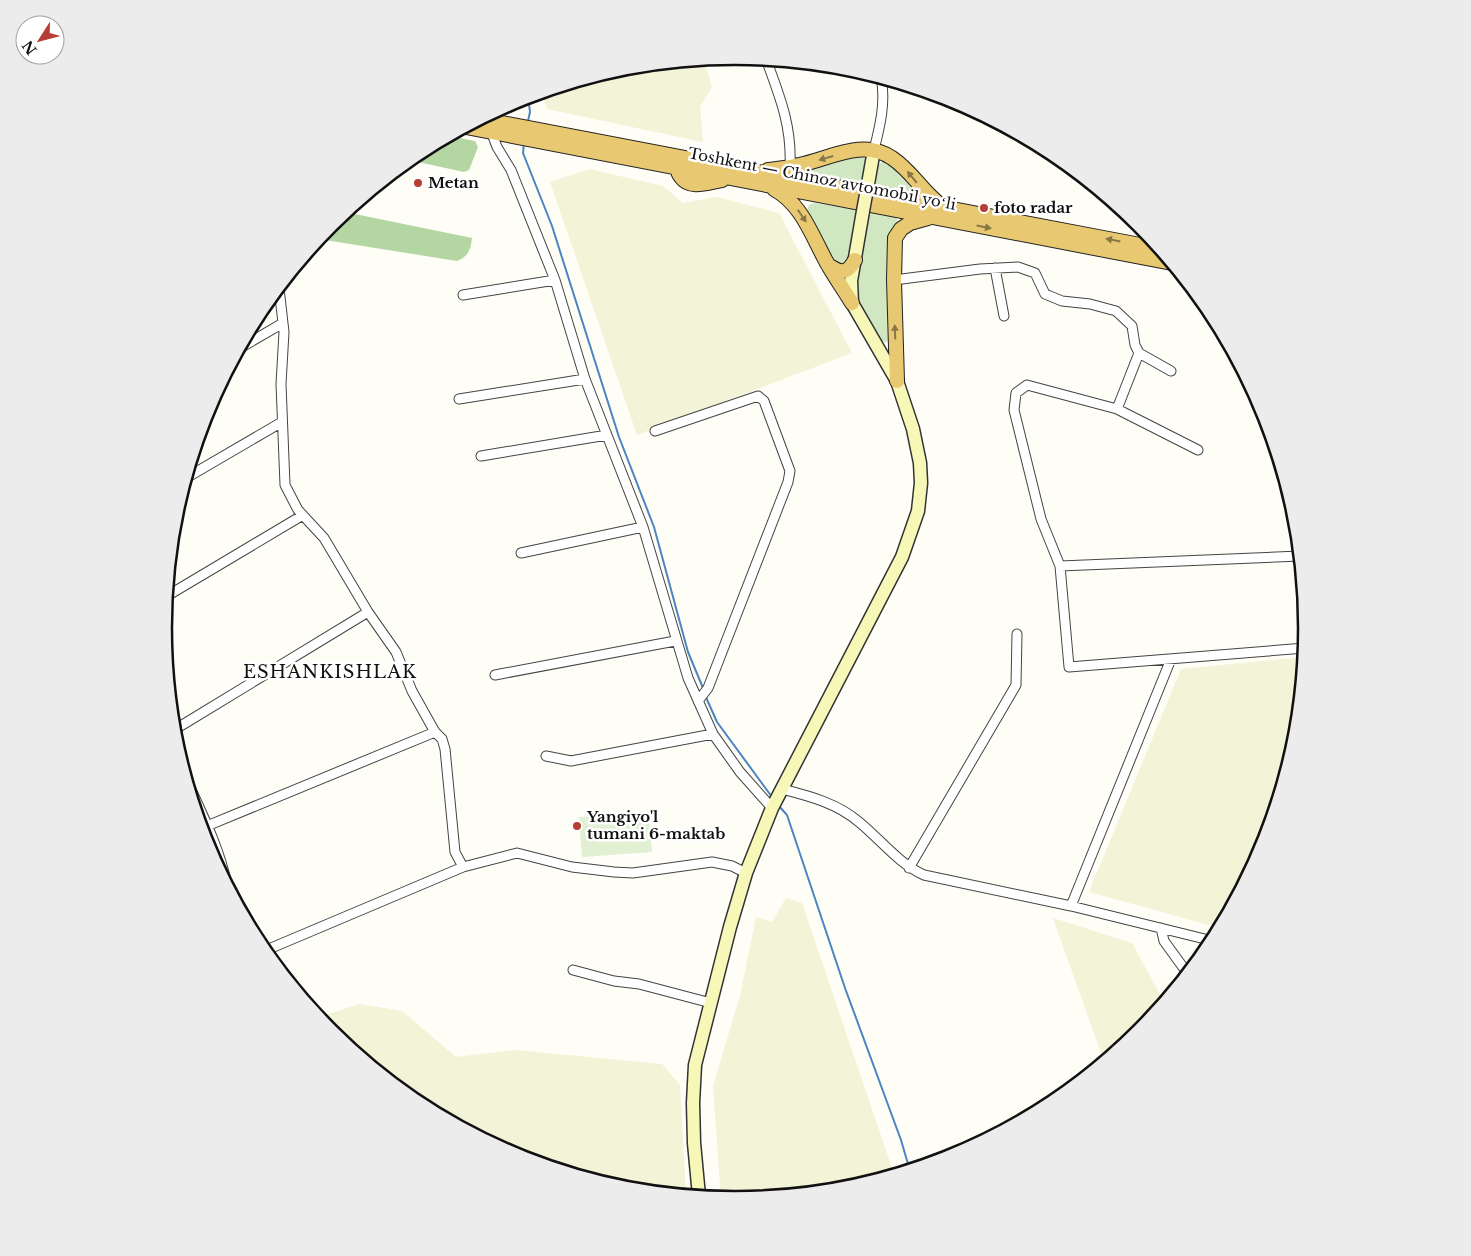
<svg xmlns="http://www.w3.org/2000/svg" width="1471" height="1256" font-family="'Libre Baskerville',serif">
  <style>
    .farmland { fill: #f2f3d7 }
    .green { fill: #d0e7c1 }
    .forest { fill: #b3d6a2 }
    .pitch { fill: #e1efd2 }
    .lines { fill: none; stroke-linecap: round; stroke-linejoin: round }
    .stream { stroke: #4c85c1; stroke-width: 2 }
    .minor-casing { stroke: #444; stroke-width: 11 }
    .secondary-casing { stroke: #333; stroke-width: 15 }
    .trunk-casing { stroke: #222; stroke-width: 16 }
    .minor { stroke: #fff; stroke-width: 9 }
    .secondary { stroke: #f7f7b7; stroke-width: 12 }
    .trunk { stroke: #e9c872; stroke-width: 14 }
    .secondary-bridge-casing { stroke: #333; stroke-width: 15; stroke-linecap: butt }
    .secondary-bridge { stroke: #f7f7b7; stroke-width: 12 }
    .oneway { fill: #887646 }
    .poi-dot { fill: #b53e35; stroke: #fff; stroke-width: 2 }
    .labels { text-anchor: middle; stroke-width: 5; stroke-linejoin: round; paint-order: stroke }
    .street-label { font-size: 15px; fill: #111; stroke: #fff }
    .poi-label { font-size: 15px; font-weight: bold; fill: #111; stroke: #fff; text-anchor: start }
    .quarter-label { font-size: 18px; letter-spacing: 1px; fill: #111; stroke: #fff }
    .rim { fill: none; stroke: #111; stroke-width: 2.5 }
  </style>
  <rect width="100%" height="100%" fill="#fefdf6"/>
  <path class="farmland" d="M 704,59 L 712,87 L 700,107 L 703,142 L 547,109 L 541,92 L 624,67 Z
    M 589,169 L 663,186 L 683,203 L 717,197 L 779,213 L 852,353 L 637,435 L 550,182 Z
    M 1304,657 L 1296,740 L 1264,847 L 1220,928 L 1089,892 L 1181,669 Z
    M 786,898 L 802,903 L 894,1174 L 835,1190 L 735,1200 L 721,1198 L 713,1086 L 740,996 L 756,917 L 772,922 Z
    M 1053,918 L 1132,943 L 1164,1002 L 1140,1032 L 1104,1061 Z
    M 360,1004 L 402,1011 L 456,1057 L 515,1050 L 662,1064 L 680,1085 L 686,1195 L 624,1189 L 516,1156 L 418,1103 L 331,1032 L 319,1017 Z"/>
  <path class="green" d="M 849,157 L 863,157 L 866,160 L 863,183 L 813,176 L 808,172 L 807,169 Z
    M 884,161 L 888,161 L 912,185 L 914,191 L 912,195 L 875,188 L 879,164 Z
    M 814,203 L 858,210 L 849,259 L 844,265 L 835,265 L 806,214 L 809,205 Z
    M 869,211 L 894,215 L 897,219 L 890,338 L 887,342 L 884,342 L 880,339 C 874,329 867,319 862,308 C 850,281 864,238 869,211 Z"/>
  <path class="forest" d="M 449,136 L 475,141 L 478,147 L 469,170 L 464,172 L 409,160 L 418,152 Z
    M 345,212 L 472,238 C 471,249 468,257 457,261 L 319,239 L 331,224 Z"/>
  <path class="pitch" d="M 649,812 L 652,852 L 582,857 L 579,817 Z"/>
  <g class="lines">
    <path class="stream" d="M 528,96 L 530,112 L 528,121
      M 524,143 L 523,153 L 552,226 L 619,437 L 654,527 L 688,652 L 703,688
      M 705,695 L 717,722 L 772,797
      M 778,805 L 787,815 L 845,988 L 901,1140 L 908,1164 L 911,1169"/>
    <g class="minor-casing">
      <path id="minor" d="M 766,59 C 780,97 792,126 790,167
        M 491,131 L 497,147 L 511,170 L 555,280 L 585,379 L 643,527 L 688,678 L 713,734 L 740,772 L 772,808
        M 874,150 C 880,126 886,102 881,77
        M 995,268 L 1004,316
        M 894,280 L 980,269 L 1018,267 L 1035,273 L 1045,294 L 1062,301 L 1090,304 L 1116,311 L 1132,326 L 1135,345 L 1139,353 L 1171,371
        M 279,288 L 284,332 L 281,384 L 285,485 L 298,510 L 324,538 L 368,612 L 396,652 L 412,691 L 435,732 L 442,739 L 445,749 L 455,852 L 463,867
        M 463,295 L 555,280
        M 240,348 L 283,323
        M 459,399 L 585,379
        M 1117,409 L 1139,353
        M 655,431 L 758,396 L 764,401 L 790,471 L 788,482 L 708,688 L 698,701
        M 1198,450 L 1117,409 L 1027,385 L 1016,393 L 1014,410 L 1041,519 L 1060,566 L 1069,667 L 1305,648
        M 481,456 L 607,435
        M 186,478 L 282,422
        M 521,553 L 643,527
        M 1060,566 L 1300,556
        M 167,596 L 303,515
        M 495,675 L 675,641
        M 174,730 L 368,612
        M 546,756 L 571,761 L 713,734
        M 189,785 C 203,816 219,848 226,881
        M 782,789 C 809,796 837,803 859,822 C 881,840 898,863 924,875 L 1071,906 L 1213,941
        M 202,828 L 435,732
        M 909,868 L 1016,685 L 1017,634
        M 1071,906 L 1171,659
        M 1161,928 L 1164,941 L 1188,974
        M 264,951 L 463,867 L 517,853 L 572,867 L 614,872 L 633,873 L 712,862 L 732,866 L 746,873
        M 573,970 L 614,981 L 639,984 L 711,1003"/>
    </g>
    <g class="secondary-casing">
      <path id="secondary" d="M 868,184 L 874,150
        M 699,1196 L 694,1143 L 693,1103 L 695,1065 L 730,927 L 746,873 L 772,808 L 902,557 L 918,511 L 921,483 L 920,463 L 913,429 L 897,381 L 852,303 L 851,281 L 863,211"/>
    </g>
    <g class="trunk-casing">
      <path id="trunk" d="M 481,119 L 1161,249
        M 466,127 L 1172,263
        M 680,162 C 677,167 677,172 681,177 C 690,190 709,182 722,180
        M 768,170 C 778,169 789,168 799,165 C 829,159 863,138 892,158 C 912,171 923,193 942,206
        M 774,189 C 802,204 812,236 827,263 C 835,277 844,290 852,303
        M 828,265 C 840,273 847,275 855,260
        M 897,381 L 894,280 L 895,238 L 901,229 L 910,223 L 928,218"/>
    </g>
    <use href="#minor" class="minor"/>
    <use href="#secondary" class="secondary"/>
    <use href="#trunk" class="trunk"/>
    <g class="secondary-bridge-casing">
      <path id="secondary-bridge" d="M 863,211 L 868,184"/>
    </g>
    <use href="#secondary-bridge" class="secondary-bridge"/>
  </g>
  <defs><path id="oneway-solid" d="M-6-.8H1V-3.2L6.5 0L1 3.2V.8H-6Z" transform="scale(1.25)"/></defs>
  <g class="oneway">
    <use href="#oneway-solid" transform="translate(826 158) rotate(164)"/>
    <use href="#oneway-solid" transform="translate(912 177) rotate(-130)"/>
    <use href="#oneway-solid" transform="translate(802 216) rotate(56)"/>
    <use href="#oneway-solid" transform="translate(984 227) rotate(11)"/>
    <use href="#oneway-solid" transform="translate(1113 240) rotate(-169)"/>
    <use href="#oneway-solid" transform="translate(895 332) rotate(-92)"/>
  </g>
  <g class="poi-dot">
    <circle cx="418" cy="183" r="5"/>
    <circle cx="984" cy="208" r="5"/>
    <circle cx="577" cy="826" r="5"/>
  </g>
  <g class="labels">
    <g class="street-label">
      <text transform="translate(822 179) rotate(11)" y="5">Toshkent — Chinoz avtomobil yoʻli</text>
    </g>
    <g class="poi-label">
      <text x="428" y="188">Metan</text>
      <text x="994" y="213">foto radar</text>
      <text x="587" y="822">Yangiyo'l<tspan x="587" dy="17">tumani 6-maktab</tspan></text>
    </g>
    <g class="quarter-label">
      <text x="330" y="678">ESHANKISHLAK</text>
    </g>
  </g>
  <path d="M0 0H1471V1256H0ZM172 628a563 563 0 1 1 1126 0a563 563 0 1 1-1126 0Z" fill="#ececec" fill-rule="evenodd"/>
  <path class="rim" d="M172 628a563 563 0 1 1 1126 0a563 563 0 1 1-1126 0Z"/>
  <g transform="translate(40 40) rotate(234)"><circle r="24" fill="#ffffff" stroke="#a0a0a0"/>
  <path d="M0-4L9 19L0 12L-9 19Z" fill="#b53e35"/>
  <text y="-8" font-size="14" font-weight="bold" text-anchor="middle" fill="#111111">N</text>
  </g>
</svg>
